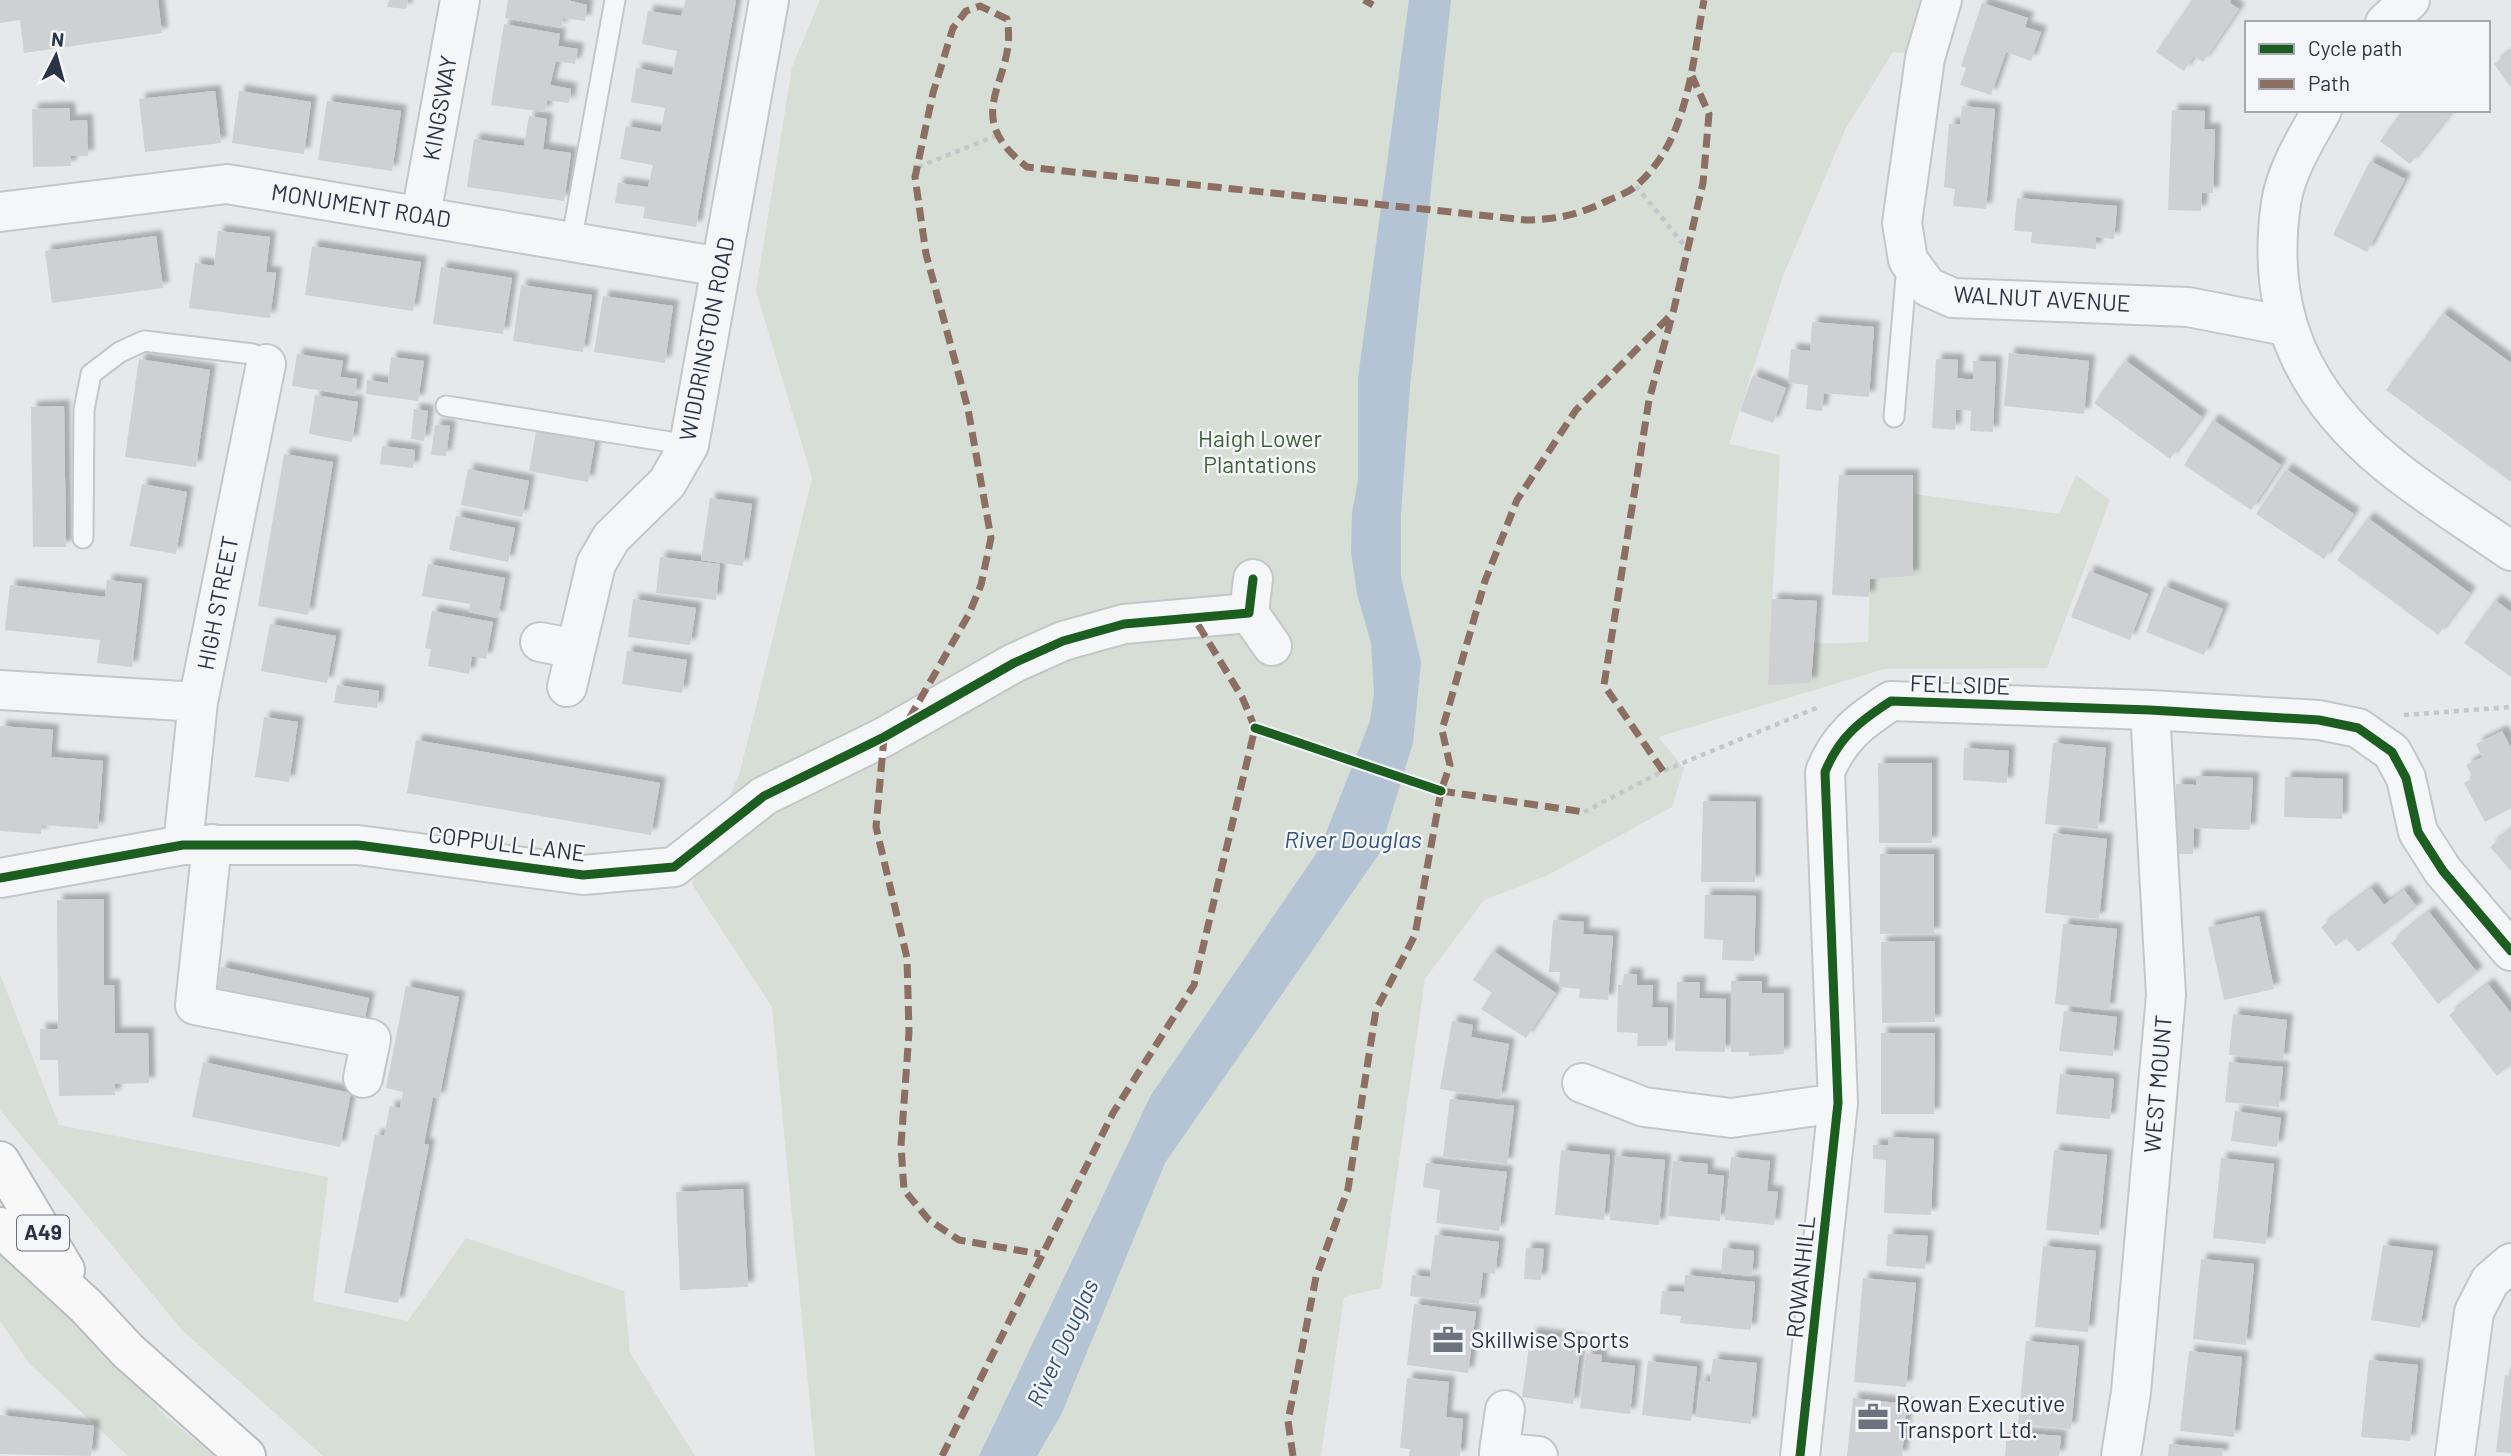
<svg xmlns="http://www.w3.org/2000/svg" width="2511" height="1456" font-family="Barlow,sans-serif">
  <style>
    .green { fill: #d6ded6 }
    .water { fill: #b4c4d5 }
    .building { fill: #ced0d3; filter: url(#shadow) }
    .lines { fill: none; stroke-linecap: round; stroke-linejoin: round }
    .service-casing { stroke: #c4c6c8; stroke-width: 23 }
    .minor-casing { stroke: #c4c6c8; stroke-width: 42 }
    .trunk-casing { stroke: #b8bbbf; stroke-width: 42 }
    .path { stroke: #c5c6ca; stroke-width: 4.5; stroke-dasharray: 5 5; stroke-linecap: butt }
    .service { stroke: #f5f6f7; stroke-width: 19 }
    .minor { stroke: #f5f6f7; stroke-width: 38 }
    .trunk { stroke: #f8f8f8; stroke-width: 38 }
    .quiet { stroke: #8d6e63; stroke-width: 7; stroke-dasharray: 14 7; stroke-linecap: butt }
    .cycleway-casing { stroke: #f4f6f9; stroke-width: 13 }
    .cycleway { stroke: #1b5e20; stroke-width: 9 }
    .labels { text-anchor: middle; stroke-width: 5; stroke-linejoin: round; paint-order: stroke }
    .shield { fill: #f4f6f9; stroke: #676e7b; stroke-width: 2 }
    .shield-label { font-size: 21px; font-weight: bold; fill: #2b3445 }
    .street-label { font-size: 23px; fill: #2b3445; stroke: #f4f6f9 }
    .park-label { font-size: 23px; fill: #3f6138; stroke: #f4f6f9 }
    .poi-label { font-size: 23px; fill: #2b3445; stroke: #f4f6f9; text-anchor: start }
    .water-label { font-size: 24px; font-style: italic; fill: #34527a; stroke: #f4f6f9 }
  </style>
  <defs>
    <filter id="shadow"><feDropShadow dx="6" dy="-6" stdDeviation="2" flood-color="#0004"/></filter>
  </defs>
  <rect width="100%" height="100%" fill="#e6e8ea"/>
  <path class="green" d="M 820,0 L 1925,0 L 1913,53 L 1893,52 L 1846,128 L 1783,276 L 1729,444 L 1780,455 L 1768,684 L 1811,683 L 1814,644 L 1868,642 L 1870,579 L 1913,576 L 1914,494 L 2059,514 L 2076,475 L 2110,500 L 2047,668 L 1884,669 L 1658,737 L 1684,768 L 1672,807 L 1546,876 L 1484,900 L 1425,979 L 1381,1288 L 1344,1297 L 1321,1456 L 815,1456 L 772,1007 L 692,884 L 740,772 L 812,478 L 756,291 L 792,67 Z
    M 0,974 L 59,1125 L 328,1177 L 313,1301 L 408,1321 L 466,1238 L 624,1291 L 630,1353 L 695,1456 L 323,1456 L 182,1330 L 0,1110 Z
    M 0,1245 L 168,1418 L 214,1456 L 128,1456 L 29,1363 L 0,1321 Z"/>
  <path class="water" d="M 1409,0 L 1451,0 L 1410,387 L 1401,514 L 1401,577 L 1421,662 L 1413,743 L 1379,854 L 1165,1163 L 1061,1415 L 1037,1456 L 979,1456 L 1151,1095 L 1320,848 L 1370,721 L 1374,693 L 1371,643 L 1357,594 L 1351,552 L 1352,513 L 1358,480 L 1358,378 Z"/>
  <path class="building" d="M 0,0 L 158,0 L 162,33 L 24,53 L 20,20 L 0,23 Z
    M 389,0 L 408,0 L 406,9 L 387,7 Z
    M 508,0 L 567,0 L 587,5 L 585,21 L 563,18 L 561,28 L 505,18 Z
    M 686,0 L 736,0 L 696,227 L 643,218 L 645,207 L 615,203 L 618,183 L 648,187 L 653,165 L 620,159 L 626,126 L 661,132 L 665,108 L 631,102 L 636,68 L 672,75 L 677,51 L 642,44 L 648,11 L 681,16 Z
    M 2192,0 L 2231,0 L 2230,3 L 2239,9 L 2203,62 L 2194,56 L 2184,71 L 2156,52 Z
    M 1982,3 L 2028,18 L 2025,27 L 2041,32 L 2031,61 L 2006,52 L 1991,95 L 1960,85 L 1966,68 L 1961,66 Z
    M 504,24 L 560,34 L 558,46 L 578,49 L 575,64 L 556,61 L 550,85 L 571,89 L 569,103 L 547,100 L 545,112 L 491,105 Z
    M 2511,51 L 2511,88 L 2494,64 Z
    M 215,91 L 221,143 L 145,152 L 139,99 Z
    M 239,91 L 311,102 L 304,154 L 232,143 Z
    M 327,101 L 401,111 L 392,171 L 318,160 Z
    M 1962,106 L 1995,109 L 1986,209 L 1953,206 L 1955,189 L 1944,187 L 1949,124 L 1960,124 Z
    M 69,108 L 70,121 L 87,120 L 88,156 L 70,156 L 71,166 L 33,167 L 32,109 Z
    M 2172,110 L 2205,111 L 2204,129 L 2215,129 L 2213,193 L 2202,193 L 2201,211 L 2168,210 Z
    M 2403,110 L 2453,110 L 2410,164 L 2380,141 Z
    M 529,116 L 547,119 L 543,149 L 571,153 L 564,201 L 467,187 L 474,139 L 524,146 Z
    M 2370,161 L 2405,179 L 2367,252 L 2333,235 Z
    M 2017,198 L 2117,206 L 2114,239 L 2096,237 L 2096,249 L 2031,243 L 2032,232 L 2014,231 Z
    M 218,231 L 270,237 L 266,272 L 276,273 L 270,318 L 189,308 L 195,263 L 214,266 Z
    M 156,236 L 163,288 L 52,303 L 45,251 Z
    M 312,246 L 421,262 L 413,311 L 305,295 Z
    M 441,267 L 512,278 L 503,334 L 433,324 Z
    M 521,285 L 592,295 L 583,352 L 513,341 Z
    M 603,296 L 673,306 L 665,363 L 594,352 Z
    M 2443,313 L 2511,363 L 2511,482 L 2386,390 Z
    M 1812,322 L 1874,327 L 1869,397 L 1824,393 L 1822,411 L 1806,409 L 1808,385 L 1788,383 L 1791,349 L 1810,351 Z
    M 2009,353 L 2089,361 L 2084,414 L 2004,406 Z
    M 297,354 L 343,361 L 340,377 L 357,379 L 355,396 L 292,386 Z
    M 391,357 L 424,361 L 418,401 L 366,394 L 367,380 L 388,383 Z
    M 139,359 L 210,370 L 196,467 L 125,457 Z
    M 1936,359 L 1958,360 L 1957,378 L 1965,379 L 1973,379 L 1973,361 L 1996,362 L 1993,432 L 1970,431 L 1971,411 L 1964,410 L 1956,410 L 1955,430 L 1932,428 Z
    M 2125,360 L 2202,417 L 2170,459 L 2094,403 Z
    M 1753,375 L 1786,388 L 1773,423 L 1740,411 Z
    M 315,395 L 358,402 L 352,442 L 309,434 Z
    M 64,406 L 66,547 L 33,547 L 31,407 Z
    M 414,409 L 428,411 L 424,441 L 411,439 Z
    M 2213,420 L 2281,465 L 2251,510 L 2184,465 Z
    M 435,425 L 450,426 L 446,456 L 431,455 Z
    M 536,431 L 595,442 L 588,482 L 529,471 Z
    M 382,446 L 415,450 L 413,468 L 380,464 Z
    M 284,454 L 333,462 L 308,615 L 258,606 Z
    M 468,469 L 529,481 L 522,517 L 461,505 Z
    M 2286,469 L 2354,514 L 2324,559 L 2256,514 Z
    M 1839,475 L 1913,475 L 1913,576 L 1870,579 L 1869,597 L 1832,595 Z
    M 142,484 L 187,492 L 176,554 L 130,546 Z
    M 710,498 L 752,504 L 743,566 L 701,560 Z
    M 456,516 L 515,528 L 508,562 L 449,550 Z
    M 2368,518 L 2470,593 L 2438,635 L 2337,560 Z
    M 660,557 L 720,564 L 716,600 L 656,593 Z
    M 428,564 L 505,578 L 498,618 L 469,612 L 470,604 L 422,596 Z
    M 2089,571 L 2148,594 L 2130,640 L 2071,617 Z
    M 107,580 L 142,584 L 132,667 L 97,663 L 100,640 L 5,630 L 10,585 L 105,597 Z
    M 2164,586 L 2223,609 L 2204,655 L 2146,632 Z
    M 633,599 L 696,608 L 690,645 L 628,637 Z
    M 1772,599 L 1817,601 L 1811,683 L 1768,685 Z
    M 2495,600 L 2511,612 L 2511,677 L 2464,643 Z
    M 432,611 L 493,622 L 486,659 L 472,656 L 469,674 L 428,666 L 431,649 L 425,648 Z
    M 270,624 L 336,636 L 327,683 L 261,671 Z
    M 627,651 L 687,660 L 682,693 L 622,684 Z
    M 337,685 L 379,691 L 377,708 L 334,703 Z
    M 264,717 L 298,722 L 289,782 L 255,777 Z
    M 0,726 L 53,730 L 51,757 L 103,761 L 98,829 L 42,825 L 41,834 L 0,831 Z
    M 2502,731 L 2511,748 L 2511,808 L 2485,822 L 2464,783 L 2473,778 L 2466,765 L 2482,757 L 2476,744 Z
    M 416,740 L 660,783 L 651,835 L 407,793 Z
    M 2053,743 L 2106,748 L 2098,829 L 2045,824 Z
    M 1964,748 L 2009,751 L 2007,783 L 1963,780 Z
    M 1878,763 L 1932,763 L 1932,843 L 1879,843 Z
    M 2196,776 L 2253,778 L 2250,830 L 2194,828 L 2193,854 L 2173,854 L 2176,784 L 2196,785 Z
    M 2285,777 L 2343,779 L 2342,819 L 2284,817 Z
    M 1703,801 L 1756,802 L 1755,882 L 1701,882 Z
    M 2511,829 L 2511,871 L 2490,847 Z
    M 2053,833 L 2107,839 L 2099,919 L 2045,913 Z
    M 1880,854 L 1934,854 L 1934,934 L 1880,934 Z
    M 2371,888 L 2384,905 L 2404,890 L 2417,907 L 2358,952 L 2346,938 L 2336,946 L 2321,927 Z
    M 1705,895 L 1756,896 L 1754,961 L 1722,960 L 1723,940 L 1704,939 Z
    M 104,899 L 104,985 L 114,985 L 115,1033 L 148,1033 L 149,1083 L 115,1084 L 115,1095 L 59,1096 L 58,1060 L 40,1060 L 40,1029 L 58,1029 L 57,900 Z
    M 2429,912 L 2477,972 L 2438,1004 L 2391,943 Z
    M 2259,916 L 2274,989 L 2224,1000 L 2208,927 Z
    M 1553,920 L 1584,922 L 1583,934 L 1613,936 L 1608,1000 L 1579,998 L 1580,989 L 1559,987 L 1560,972 L 1549,972 Z
    M 2063,924 L 2117,929 L 2109,1010 L 2055,1004 Z
    M 1935,941 L 1935,1022 L 1882,1023 L 1881,942 Z
    M 1493,951 L 1556,993 L 1526,1038 L 1481,1009 L 1492,993 L 1473,980 Z
    M 221,967 L 369,998 L 363,1027 L 215,996 Z
    M 1624,974 L 1637,974 L 1637,985 L 1653,985 L 1652,1007 L 1668,1008 L 1667,1046 L 1637,1046 L 1638,1033 L 1617,1032 L 1618,985 L 1623,985 Z
    M 1731,981 L 1762,981 L 1762,993 L 1784,993 L 1784,1054 L 1749,1056 L 1749,1052 L 1731,1052 Z
    M 1677,982 L 1700,982 L 1699,998 L 1726,999 L 1725,1052 L 1675,1051 Z
    M 2488,984 L 2511,1013 L 2511,1064 L 2497,1076 L 2449,1015 Z
    M 406,986 L 459,997 L 439,1099 L 433,1097 L 424,1144 L 429,1145 L 398,1303 L 344,1293 L 375,1135 L 384,1136 L 390,1106 L 400,1108 L 403,1092 L 386,1088 Z
    M 2064,1011 L 2117,1017 L 2113,1056 L 2059,1051 Z
    M 2233,1014 L 2287,1020 L 2283,1060 L 2229,1055 Z
    M 1452,1021 L 1473,1025 L 1471,1037 L 1509,1044 L 1500,1099 L 1440,1089 Z
    M 1881,1033 L 1935,1033 L 1934,1114 L 1881,1114 Z
    M 203,1062 L 351,1093 L 340,1147 L 192,1117 Z
    M 2229,1062 L 2283,1067 L 2279,1107 L 2225,1102 Z
    M 2060,1074 L 2114,1079 L 2110,1119 L 2056,1114 Z
    M 1450,1099 L 1514,1106 L 1507,1164 L 1443,1157 Z
    M 2235,1111 L 2281,1118 L 2277,1147 L 2231,1141 Z
    M 1888,1137 L 1934,1139 L 1931,1215 L 1884,1213 L 1886,1160 L 1873,1159 L 1873,1145 L 1888,1145 Z
    M 1561,1150 L 1610,1155 L 1604,1220 L 1555,1215 Z
    M 2054,1150 L 2107,1155 L 2099,1235 L 2046,1230 Z
    M 1616,1156 L 1665,1160 L 1659,1225 L 1610,1220 Z
    M 1731,1157 L 1770,1161 L 1767,1191 L 1778,1192 L 1774,1225 L 1725,1220 Z
    M 2221,1158 L 2274,1164 L 2266,1244 L 2213,1238 Z
    M 1673,1161 L 1708,1164 L 1707,1174 L 1724,1176 L 1720,1221 L 1668,1216 Z
    M 1426,1163 L 1507,1172 L 1499,1231 L 1436,1223 L 1440,1190 L 1423,1187 Z
    M 743,1189 L 748,1287 L 680,1290 L 676,1192 Z
    M 1888,1234 L 1928,1236 L 1925,1269 L 1886,1266 Z
    M 1435,1235 L 1499,1242 L 1495,1274 L 1483,1272 L 1479,1304 L 1410,1296 L 1412,1275 L 1430,1277 Z
    M 2383,1245 L 2433,1251 L 2420,1328 L 2371,1320 Z
    M 2043,1246 L 2096,1251 L 2088,1332 L 2035,1327 Z
    M 1526,1248 L 1544,1249 L 1541,1280 L 1524,1279 Z
    M 1723,1248 L 1754,1251 L 1752,1276 L 1721,1273 Z
    M 2201,1259 L 2254,1264 L 2246,1345 L 2193,1339 Z
    M 1685,1275 L 1755,1282 L 1751,1330 L 1680,1323 L 1681,1316 L 1660,1314 L 1662,1291 L 1684,1292 Z
    M 1863,1278 L 1916,1283 L 1906,1387 L 1854,1382 Z
    M 1414,1304 L 1476,1312 L 1468,1373 L 1407,1365 Z
    M 1531,1333 L 1581,1340 L 1573,1404 L 1522,1397 Z
    M 2026,1341 L 2079,1346 L 2071,1429 L 2018,1424 Z
    M 2189,1351 L 2242,1357 L 2234,1437 L 2180,1431 Z
    M 1586,1354 L 1602,1355 L 1601,1362 L 1635,1366 L 1630,1414 L 1580,1408 Z
    M 1713,1359 L 1757,1363 L 1751,1424 L 1696,1417 L 1700,1381 L 1710,1382 Z
    M 2369,1360 L 2418,1365 L 2410,1441 L 2361,1437 Z
    M 1648,1361 L 1697,1367 L 1691,1421 L 1642,1415 Z
    M 2505,1375 L 2511,1376 L 2511,1453 L 2496,1452 Z
    M 1407,1378 L 1449,1382 L 1446,1417 L 1463,1419 L 1460,1456 L 1409,1456 L 1410,1449 L 1400,1448 Z
    M 1853,1398 L 1907,1404 L 1902,1456 L 1847,1456 Z
    M 0,1415 L 94,1426 L 91,1456 L 0,1454 Z
    M 2007,1432 L 2061,1436 L 2059,1456 L 2005,1456 Z
    M 2169,1444 L 2223,1449 L 2222,1456 L 2168,1456 Z"/>
  <g class="lines">
    <g class="service-casing">
      <path id="service" d="M 571,243 L 615,0
        M 446,406 L 689,445
        M 1894,417 L 1907,265
        M 83,538 L 84,410 L 91,374 L 120,352 L 144,341 L 253,354 L 266,364"/>
    </g>
    <g class="minor-casing">
      <path id="minor" d="M 1942,0 L 1925,58 L 1902,223 L 1908,260 L 1928,287 L 1953,298 L 2188,307 L 2286,326
        M 2385,23 L 2410,0
        M 2322,110 C 2306,139 2286,170 2281,203 C 2265,314 2303,395 2389,465 C 2427,496 2471,523 2511,551
        M 0,212 L 227,184 L 721,267
        M 421,215 L 460,0
        M 1249,613 L 1272,646
        M 540,642 L 576,649
        M 567,687 L 596,564 L 611,538 L 667,483 L 689,445 L 769,0
        M 0,690 L 198,702
        M 212,844 L 195,1005 L 371,1039 L 363,1078
        M 183,845 L 198,702 L 266,364
        M 0,878 L 183,845 L 358,845 L 583,875 L 674,867 L 764,796 L 884,737 L 1014,663 L 1063,641 L 1124,624 L 1249,613 L 1253,579
        M 1582,1083 L 1644,1107 L 1731,1118 L 1838,1103
        M 1499,1452 L 1505,1410
        M 1499,1456 L 1499,1452 L 1538,1456
        M 1800,1456 L 1838,1103 L 1825,772 C 1839,737 1860,721 1891,701 L 2150,710 L 2319,720 L 2358,728 L 2392,752 L 2406,778 L 2418,832 L 2443,871 L 2511,951
        M 2121,1456 L 2131,1392 L 2166,995 L 2150,710
        M 2455,1456 L 2474,1312 L 2490,1281 L 2511,1263"/>
    </g>
    <g class="trunk-casing">
      <path id="trunk" d="M 0,1161 L 65,1270
        M 0,1227 L 86,1306 L 128,1351 L 246,1456"/>
    </g>
    <path class="path" d="M 918,167 L 998,135
      M 1636,186 L 1689,251
      M 2404,715 L 2511,707
      M 1584,812 L 1663,771 L 1819,707"/>
    <use href="#service" class="service"/>
    <use href="#minor" class="minor"/>
    <use href="#trunk" class="trunk"/>
    <path class="quiet" d="M 1364,0 L 1373,5
      M 909,719 L 969,614 L 981,585 L 991,538 L 968,409 L 926,254 L 915,177 L 933,93 L 953,28 L 966,11 L 980,6 L 1007,19 C 1019,81 956,112 1027,167 L 1526,220 C 1560,219 1578,215 1609,200 C 1618,196 1630,192 1637,185 C 1689,139 1692,63 1704,0
      M 884,737 L 876,827 L 907,958 L 909,1032 L 901,1146 L 904,1190 L 929,1220 L 959,1240 L 1040,1254
      M 1663,771 L 1604,685 L 1649,400 L 1672,316
      M 1441,791 L 1584,812
      M 942,1456 L 1113,1113 L 1194,985 L 1255,728 L 1242,697 L 1194,618
      M 1293,1456 L 1288,1421 L 1316,1277 L 1348,1189 L 1376,1010 L 1415,935 L 1441,791 L 1450,765 L 1442,730 L 1485,581 L 1517,500 L 1576,410 L 1673,313 L 1703,183 L 1709,114 L 1692,76"/>
    <g class="cycleway-casing">
      <path id="cycleway" d="M 1255,728 L 1441,791
        M 0,878 L 183,845 L 358,845 L 583,875 L 674,867 L 764,796 L 884,737 L 1014,663 L 1063,641 L 1124,624 L 1249,613 L 1253,579
        M 1800,1456 L 1838,1103 L 1825,772 C 1839,737 1860,721 1891,701 L 2150,710 L 2319,720 L 2358,728 L 2392,752 L 2406,778 L 2418,832 L 2443,871 L 2511,951"/>
    </g>
    <use href="#cycleway" class="cycleway"/>
  </g>
  <defs>
    <g id="office-bare" transform="scale(2.415)"><path d="M-6-3h4V-5.5h4V-3h4V5H-6ZM-1-4.5V-3h2v-1.5ZM-6 0V1H6V0Z" fill="#6c737f" stroke="#f4f6f9" stroke-width="2.5" paint-order="stroke"/></g>
  </defs>
  <g fill-rule="evenodd">
    <use href="#office-bare" x="1448" y="1340"/>
    <use href="#office-bare" x="1873" y="1417"/>
  </g>
  <g class="labels">
    <rect class="shield" x="17" y="1215.5" width="52" height="35" rx="5"/>
    <g class="shield-label">
      <text x="43" y="1240">A49</text>
    </g>
    <g class="street-label">
      <text transform="translate(440 108) rotate(-80)" y="8">KINGSWAY</text>
      <text transform="translate(361 206) rotate(9)" y="8">MONUMENT ROAD</text>
      <text transform="translate(2042 299) rotate(3)" y="8">WALNUT AVENUE</text>
      <text transform="translate(707 339) rotate(-79)" y="8">WIDDRINGTON ROAD</text>
      <text transform="translate(218 603) rotate(-79)" y="8">HIGH STREET</text>
      <text transform="translate(1960 685) rotate(2)" y="8">FELLSIDE</text>
      <text transform="translate(507 844) rotate(7)" y="8">COPPULL LANE</text>
      <text transform="translate(2158 1084) rotate(-85)" y="8">WEST MOUNT</text>
      <text transform="translate(1801 1277) rotate(-84)" y="8">ROWANHILL</text>
    </g>
    <g class="park-label">
      <text x="1260" y="447">Haigh Lower<tspan x="1260" dy="26">Plantations</tspan></text>
    </g>
    <g class="poi-label">
      <text x="1471" y="1348">Skillwise Sports</text>
      <text x="1896" y="1412">Rowan Executive<tspan x="1896" dy="26">Transport Ltd.</tspan></text>
    </g>
    <g class="water-label">
      <text x="1353" y="848">River Douglas</text>
      <text transform="translate(1063 1343) rotate(-65)" y="8">River Douglas</text>
    </g>
  </g>
  <rect x="2245" y="21" width="245" height="91" fill="#f4f6f9" stroke="#a4a8b1" stroke-width="2"/>
  <rect x="2259" y="44" width="35" height="10" fill="#1b5e20" stroke="#a4a8b1" stroke-width="2"/>
  <text x="2308" y="56" font-size="21" fill="#2b3445">Cycle path</text>
  <rect x="2259" y="79" width="35" height="10" fill="#8d6e63" stroke="#a4a8b1" stroke-width="2"/>
  <text x="2308" y="91" font-size="21" fill="#2b3445">Path</text>
  <g transform="translate(56 56) rotate(6)" stroke="#f4f6f9" stroke-width="5" paint-order="stroke">
  <path d="M0-5L12 26L0 18L-12 26Z" fill="#2b3445"/>
  <text y="-10" font-size="19" font-weight="bold" text-anchor="middle" fill="#2b3445">N</text>
  </g>
</svg>
